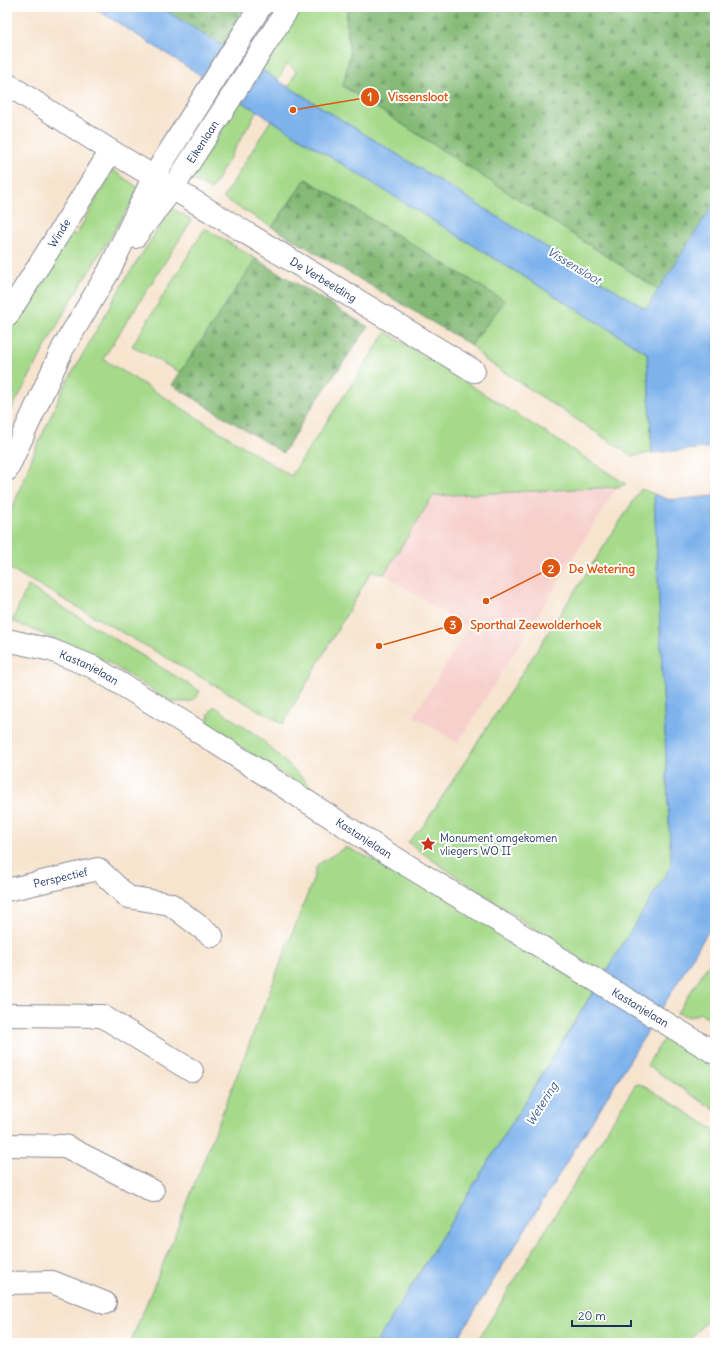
<svg xmlns="http://www.w3.org/2000/svg" width="722" height="1350" font-family="Delius,sans-serif">
  <style>
    .built { fill: #f7d0cc }
    .green { fill: #a5da8a; stroke: #608474 }
    .forest { fill: url(#forest-firs); stroke: #50746a }
    .water { fill: #7eb2ec; stroke: #4c70a5 }
    .lines { fill: none; stroke-linecap: round; stroke-linejoin: round }
    .minor-casing { stroke: #898a96; stroke-width: 24 }
    .minor { stroke: #fff; stroke-width: 22 }
    .labels { text-anchor: middle; stroke-width: 4; stroke-linejoin: round; paint-order: stroke }
    .street-label { font-size: 11px; fill: #1b2f5e; stroke: #fff }
    .poi-label { font-size: 11px; fill: #1b2f5e; stroke: #fff; text-anchor: start }
    .water-label { font-size: 12px; font-style: italic; fill: #3e5d90; stroke: #fff }
    .leader { fill: none; stroke: #de5710; stroke-width: 1.5 }
    .callout-dot { fill: #de5710; stroke: #fff; stroke-width: 1.5 }
    .mark-label { font-size: 12px; text-anchor: middle; font-weight: bold; fill: #fff }
    .callout-label { font-size: 12px; text-anchor: middle; font-weight: bold; fill: #de5710; stroke: #fff; stroke-width: 4; stroke-linejoin: round; paint-order: stroke }
  </style>
  <defs>
    <pattern id="forest-firs" width="22" height="20" patternUnits="userSpaceOnUse"><rect width="22" height="20" fill="#84ba76"/><path d="M5 1l3.5 6h-7zM16 11l3.5 6h-7z" fill="#6b9864"/></pattern>
  </defs>
  <rect width="100%" height="100%" fill="#fff"/>
  <filter id="ink" filterUnits="userSpaceOnUse"><feTurbulence type="fractalNoise" baseFrequency=".025" numOctaves="2"/><feDisplacementMap in="SourceGraphic" scale="8" xChannelSelector="R" yChannelSelector="G"/><feConvolveMatrix kernelMatrix="1 2 1 2 8 2 1 2 1" color-interpolation-filters="sRGB"/></filter>
  <filter id="wash" filterUnits="userSpaceOnUse"><feTurbulence type="fractalNoise" baseFrequency=".012" numOctaves="4" result="noise"/><feDisplacementMap in="SourceGraphic" scale="16" xChannelSelector="R" yChannelSelector="G"/><feGaussianBlur stdDeviation="0.9" result="paint"/><feColorMatrix in="noise" values="0 0 0 0 0 0 0 0 0 0 0 0 0 0 0 0 0 1.4 0 .05"/><feComposite in="paint" operator="in"/></filter>
  <g filter="url(#wash)">
    <rect width="100%" height="100%" fill="#f7e4cf"/>
    <path class="built" d="M 617,487 L 458,743 L 414,716 L 468,628 L 384,574 L 433,496 Z"/>
    <path class="green" d="M 296,7 L 349,7 L 346,17 L 350,55 L 343,86 L 659,290 L 646,309 L 289,87 L 296,71 L 287,63 L 278,81 L 260,69 Z
      M 240,101 L 257,111 L 211,190 L 191,179 Z
      M 271,120 L 647,353 L 652,453 L 632,456 L 484,359 L 471,345 L 504,301 L 306,179 L 272,227 L 223,198 Z
      M 113,170 L 140,189 L 67,307 L 7,418 L 7,328 L 67,232 L 76,235 Z
      M 172,208 L 192,220 L 103,359 L 291,476 L 386,332 L 543,431 L 546,431 L 546,433 L 626,484 L 617,487 L 433,496 L 384,574 L 371,572 L 283,724 L 7,567 L 7,522 L 33,455 L 63,389 L 126,278 Z
      M 205,228 L 256,259 L 181,373 L 132,346 Z
      M 641,489 L 654,494 L 671,866 L 604,975 L 432,860 L 408,842 L 424,825 Z
      M 28,586 L 200,691 L 196,698 L 190,702 L 171,702 L 106,661 L 12,621 Z
      M 214,706 L 259,737 L 332,806 L 207,725 L 209,714 Z
      M 346,847 L 430,887 L 594,990 L 376,1343 L 130,1343 L 172,1242 L 313,880 L 317,865 Z
      M 715,954 L 715,1038 L 712,1036 C 717,1023 712,1019 700,1013 L 690,1017 L 677,1013 Z
      M 666,1035 L 715,1066 L 715,1110 L 647,1065 Z
      M 639,1084 L 645,1086 L 715,1130 L 715,1310 L 688,1343 L 476,1343 L 635,1085 Z"/>
    <path class="forest" d="M 160,7 L 250,7 L 227,49 Z
      M 349,7 L 715,7 L 715,202 L 659,290 L 343,86 L 350,55 L 346,17 Z
      M 306,179 L 505,301 L 471,345 L 272,227 Z
      M 256,259 L 368,327 L 306,416 L 283,453 L 172,385 Z"/>
    <path class="water" d="M 93,7 L 160,7 L 646,309 L 715,202 L 715,447 L 652,453 L 647,353 L 271,120 Z
      M 654,494 L 670,500 L 715,496 L 715,920 L 662,1008 L 455,1343 L 376,1343 L 671,866 Z"/>
  </g>
  <g filter="url(#ink)">
    <g class="lines">
      <g class="minor-casing">
        <g id="minor">
          <path id="s1" d="M 7,84 L 111,151 L 474,371"/>
          <path id="s2" d="M 135,237 L 173,188 L 289,7"/>
          <path id="s3" d="M 7,316 L 111,151"/>
          <path d="M 7,470 L 63,348 L 109,271 L 154,176 L 260,7"/>
          <path id="s4" d="M 7,640 L 51,650 L 93,667 L 188,725 L 387,853 L 715,1053"/>
          <path id="s5" d="M 7,890 L 98,869 L 128,897 L 170,904 L 212,936"/>
          <path d="M 7,1015 L 102,1016 L 192,1071"/>
          <path d="M 7,1145 L 65,1146 L 153,1191"/>
          <path d="M 7,1283 L 52,1282 L 105,1303"/>
        </g>
      </g>
      <use href="#minor" class="minor"/>
    </g>
  </g>
  <defs>
    <g id="sight-bare" transform="scale(1.2)"><path d="M0-6L1.8-2.2L6-1.7L2.9 1.2L3.7 5.4L0 3.3L-3.7 5.4L-2.9 1.2L-6-1.7L-1.8-2.2Z" fill="#c8321e" stroke="#fff" stroke-width="2.5" paint-order="stroke"/></g>
  </defs>
  <g fill-rule="evenodd">
    <use href="#sight-bare" x="428" y="844"/>
  </g>
  <g class="labels">
    <g class="street-label">
      <text dy="4" stroke="none"><textPath href="#s2" startOffset="117">Eikenlaan</textPath></text>
      <text dy="4" stroke="none"><textPath href="#s3" startOffset="98">Winde</textPath></text>
      <text dy="4" stroke="none"><textPath href="#s1" startOffset="372">De Verbeelding</textPath></text>
      <text dy="4" stroke="none"><textPath href="#s4" startOffset="87">Kastanjelaan</textPath></text>
      <text dy="4" stroke="none"><textPath href="#s4" startOffset="411">Kastanjelaan</textPath></text>
      <text dy="4" stroke="none"><textPath href="#s5" startOffset="55">Perspectief</textPath></text>
      <text dy="4" stroke="none"><textPath href="#s4" startOffset="735">Kastanjelaan</textPath></text>
    </g>
    <g class="poi-label">
      <text x="440" y="842">Monument omgekomen<tspan x="440" dy="13">vliegers WO II</tspan></text>
    </g>
    <g class="water-label">
      <text transform="translate(574 266) rotate(31)" y="4">Vissensloot</text>
      <text transform="translate(542 1104) rotate(-58)" y="4">Wetering</text>
    </g>
  </g>
  <path class="leader" d="M293 110L370 97M486 601L551 568M379 646L453 625"/>
  <g class="callout-dot">
    <circle cx="293" cy="110" r="4"/>
    <circle cx="486" cy="601" r="4"/>
    <circle cx="379" cy="646" r="4"/>
    <circle cx="370" cy="97" r="10"/>
    <circle cx="551" cy="568" r="10"/>
    <circle cx="453" cy="625" r="10"/>
  </g>
  <g class="mark-label">
    <text x="370" y="101">1</text>
    <text x="551" y="573">2</text>
    <text x="453" y="629">3</text>
  </g>
  <g class="callout-label">
    <text x="418" y="101">Vissensloot</text>
    <text x="602" y="573">De Wetering</text>
    <text x="536" y="629">Sporthal Zeewolderhoek</text>
  </g>
  <rect width="722" height="1350" fill="none" stroke="#fff" stroke-width="24"/>
  <path d="M572 1320v6h59v-6" fill="none" stroke="#1b2f5e" stroke-width="2"/>
  <text x="578" y="1320" font-size="12" fill="#1b2f5e" stroke="#ffffff" stroke-width="3" paint-order="stroke">20 m</text>
</svg>
